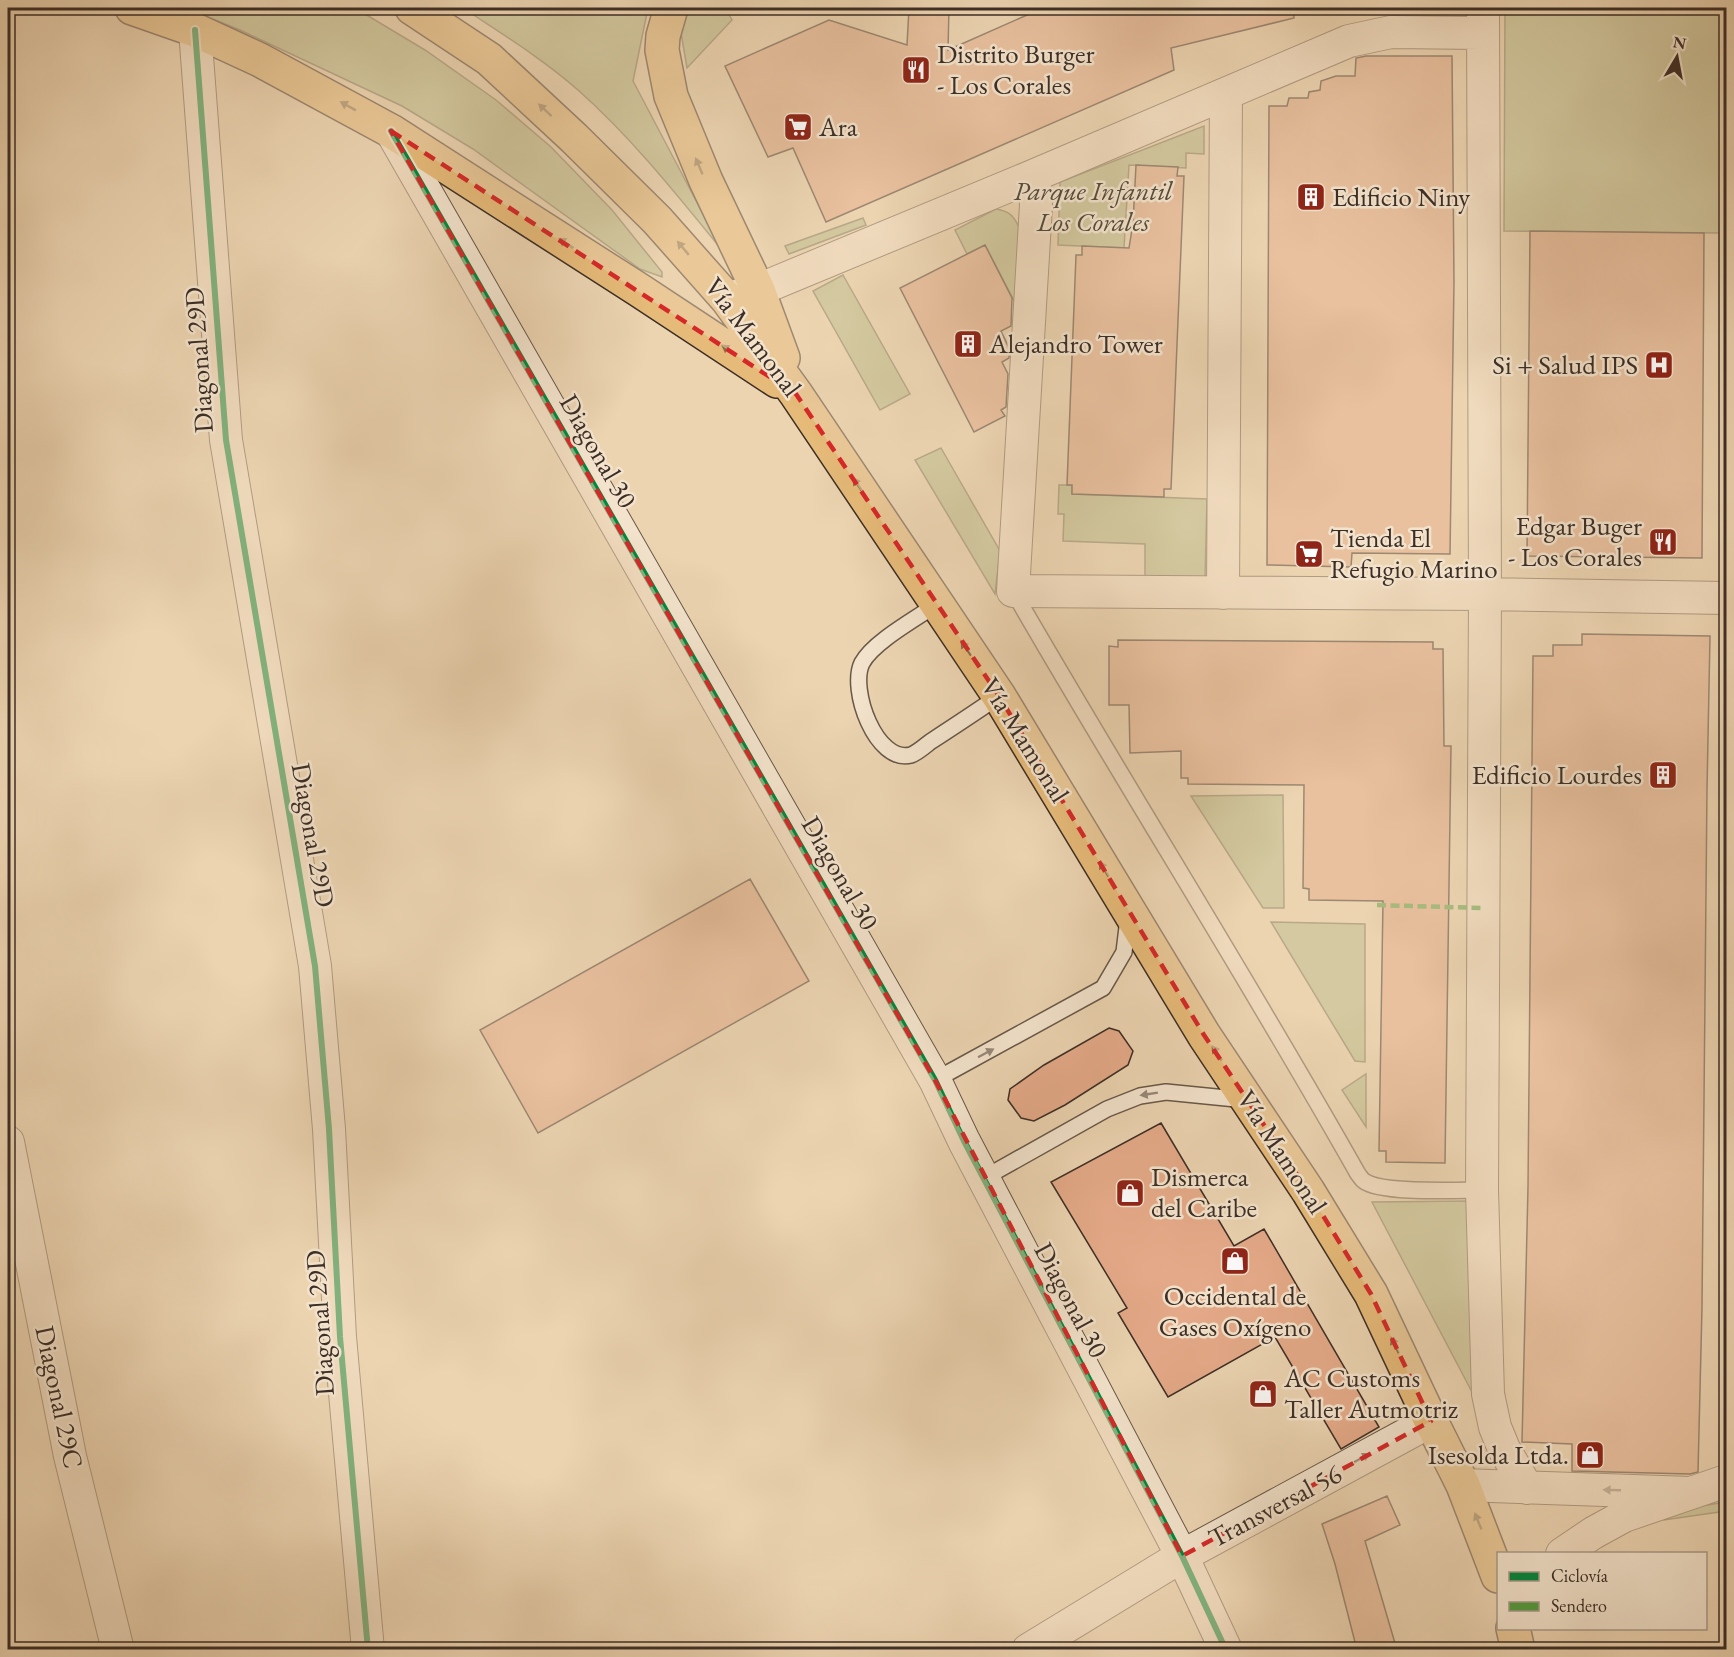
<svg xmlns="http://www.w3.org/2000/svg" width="1734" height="1657" font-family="'EB Garamond',serif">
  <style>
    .green { fill: #b7bd8c; stroke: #7a7659; stroke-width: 1.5 }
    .building { fill: #e5aa89; stroke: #3c2e26; stroke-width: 1.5 }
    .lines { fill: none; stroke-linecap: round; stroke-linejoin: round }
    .lane-casing { stroke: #685849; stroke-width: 18 }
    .street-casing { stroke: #685849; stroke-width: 34 }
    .primary-casing { stroke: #3c2e26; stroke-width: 36 }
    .lane { stroke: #f3e3cc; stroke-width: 15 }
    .street { stroke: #f3e3cc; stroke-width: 32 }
    .primary { stroke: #e6ba78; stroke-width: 33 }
    .quiet { stroke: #529d40; stroke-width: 4.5; stroke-dasharray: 9 4.5; stroke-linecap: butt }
    .cycleway-casing { stroke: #f3e3cc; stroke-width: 10 }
    .cycleway { stroke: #00873e; stroke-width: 6 }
    .oneway { fill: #886d4b }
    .oneway2 { fill: #988879 }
    .marked { fill: none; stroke: #d62828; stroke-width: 4.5; stroke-dasharray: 12 8; stroke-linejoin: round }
    .labels { text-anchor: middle; stroke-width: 5; stroke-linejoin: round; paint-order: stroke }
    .poi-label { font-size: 27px; fill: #3c2e26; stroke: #f3e3cc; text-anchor: start }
    .park-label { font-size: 27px; font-style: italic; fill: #554b3a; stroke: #f3e3cc }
    .street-label { font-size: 27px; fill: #3c2e26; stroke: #f3e3cc }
  </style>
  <rect width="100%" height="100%" fill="#ecd4b1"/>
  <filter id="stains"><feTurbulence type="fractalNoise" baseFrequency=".00333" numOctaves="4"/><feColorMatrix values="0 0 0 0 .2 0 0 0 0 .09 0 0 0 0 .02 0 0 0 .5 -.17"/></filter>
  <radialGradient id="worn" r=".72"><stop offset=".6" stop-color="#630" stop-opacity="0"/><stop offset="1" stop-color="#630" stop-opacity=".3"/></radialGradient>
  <path class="green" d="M 185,8 L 355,8 L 425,50 L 496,100 L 551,147 L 612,210 L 662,272 L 662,277 L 640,269 L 473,149 L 402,106 L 240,30 Z
    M 463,8 L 648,8 L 633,81 L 722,250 C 677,195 632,138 578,90 C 543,59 502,34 463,8 Z
    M 689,8 L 730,8 L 728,13 L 732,20 L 687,68 L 681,33 Z
    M 1505,8 L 1726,8 L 1724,233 L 1504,231 Z
    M 1204,126 L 1204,154 L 1186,153 L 1186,168 L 1129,165 L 1124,248 L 1058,245 L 1060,182 Z
    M 996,209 C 1010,211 1015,217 1020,230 L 1024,320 L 985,245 L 967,254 L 955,230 Z
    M 863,218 L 866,225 L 789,254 L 785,246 Z
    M 843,275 L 910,394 L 880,410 L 813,291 Z
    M 941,448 L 1000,551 L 995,594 L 915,460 Z
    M 1059,485 L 1072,485 L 1072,494 L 1207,499 L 1205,579 L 1145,577 L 1145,544 L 1063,541 L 1064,514 L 1058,514 Z
    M 1283,795 L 1284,908 L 1263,908 L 1191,796 Z
    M 1271,922 L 1365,924 L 1365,1062 L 1355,1061 Z
    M 1366,1074 L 1366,1127 L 1342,1090 Z
    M 1469,1201 L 1472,1392 L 1372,1202 Z
    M 1726,1502 L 1726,1511 L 1664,1520 L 1663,1512 Z"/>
  <path class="building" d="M 909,8 L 949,8 L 948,50 L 1043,8 L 1293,8 L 1294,18 L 1171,48 L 1174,70 L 826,222 L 793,148 L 768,157 L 725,66 L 829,20 L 907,45 Z
    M 1366,56 L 1452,56 L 1454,282 L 1450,554 L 1352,553 L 1351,567 L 1267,565 L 1269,106 L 1287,106 L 1289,98 L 1308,98 L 1309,92 L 1320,90 L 1321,81 L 1336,76 L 1355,76 L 1356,58 Z
    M 1136,165 L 1178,167 L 1177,176 L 1184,176 L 1171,489 L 1164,489 L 1164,497 L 1072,494 L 1072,485 L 1067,485 L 1076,255 L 1082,255 L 1082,246 L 1129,248 L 1133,223 Z
    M 1530,231 L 1704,233 L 1702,558 L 1527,556 Z
    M 985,245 L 1012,298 L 1011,326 L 1001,331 L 1009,348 L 1009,358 L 1002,362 L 1008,374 L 1006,407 L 1001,410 L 1005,416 L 974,432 L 900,288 Z
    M 1582,634 L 1710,636 L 1707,789 L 1702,1307 L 1698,1472 L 1690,1474 L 1572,1471 L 1572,1444 L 1522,1442 L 1528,1187 L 1533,656 L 1553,656 L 1553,645 L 1582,645 Z
    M 1118,640 L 1433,642 L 1433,649 L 1443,649 L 1444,746 L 1451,746 L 1445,1163 L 1386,1162 L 1386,1151 L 1379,1151 L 1383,901 L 1309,900 L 1309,889 L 1303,888 L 1304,785 L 1188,784 L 1188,778 L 1181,778 L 1181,751 L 1130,753 L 1129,705 L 1109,705 L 1109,646 L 1118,647 Z
    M 750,879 L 809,981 L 538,1133 L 480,1030 Z
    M 1109,1028 L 1119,1031 L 1133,1051 L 1128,1065 L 1065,1105 L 1034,1121 L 1021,1118 L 1008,1100 L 1010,1089 L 1044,1065 Z
    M 1161,1123 L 1234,1246 L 1264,1229 L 1379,1427 L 1341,1449 L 1275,1337 L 1168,1397 L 1118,1313 L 1127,1308 L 1051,1182 Z
    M 1387,1496 L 1400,1525 L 1365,1541 L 1397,1650 L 1357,1650 L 1335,1564 L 1322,1524 Z"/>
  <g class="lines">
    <g class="lane-casing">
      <path id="lane" d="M 1013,591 C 1126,787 1247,977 1358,1174 C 1360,1176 1361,1179 1364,1181 C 1381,1194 1458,1190 1482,1190
        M 937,604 C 917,618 873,642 862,663 C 849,689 876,764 911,755 C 917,753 925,746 930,742 C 953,727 976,712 999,696
        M 935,1080 L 1103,988 L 1124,952 L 1128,919
        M 984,1178 L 1107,1109 L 1140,1096 L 1166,1092 L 1246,1100"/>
    </g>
    <g class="street-casing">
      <path id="street" d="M 1483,8 L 1485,594 L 1482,1190 L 1488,1394 L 1495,1427 L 1504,1449 L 1527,1488
        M 195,30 L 226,440 L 315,966 L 329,1129 L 340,1337 L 368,1650
        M 391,131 L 935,1080 L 964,1141 L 1182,1556 L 1226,1650
        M 1028,178 L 1035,188 L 1036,205 L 1013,591 L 1485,594 L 1726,598
        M 733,297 L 758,290 L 1028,178 L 1349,41 L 1391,32 L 1482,33
        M 1223,593 L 1226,95
        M 8,1142 L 70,1456 L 118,1650
        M 1463,1485 L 1691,1493
        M 1562,1554 L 1593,1533 L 1624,1516 L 1726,1481
        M 1028,1650 L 1182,1556 L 1431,1421"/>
    </g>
    <g class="primary-casing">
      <path id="primary" d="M 132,8 L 195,30 L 260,60 L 391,131 L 639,290 L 777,381
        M 412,8 L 489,59 L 574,138 L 657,220 L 727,299 L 796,394 L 999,696 L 1204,1035 L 1308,1191 L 1371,1294 L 1431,1421 L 1463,1485 L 1498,1576
        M 671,8 L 663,36 L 662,50 L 671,96 L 706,181 L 758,290 L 783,358
        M 1513,1628 L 1518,1650"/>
    </g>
    <use href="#lane" class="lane"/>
    <use href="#street" class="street"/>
    <use href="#primary" class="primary"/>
    <path class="quiet" d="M 1377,905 L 1483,908"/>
    <g class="cycleway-casing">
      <path id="cycleway" d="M 195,30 L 226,440 L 315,966 L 329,1129 L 340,1337 L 368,1650
        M 391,131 L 935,1080 L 964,1141 L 1182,1556 L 1226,1650"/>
    </g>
    <use href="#cycleway" class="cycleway"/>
  </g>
  <defs><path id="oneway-solid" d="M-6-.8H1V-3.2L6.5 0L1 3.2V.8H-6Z" transform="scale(1.5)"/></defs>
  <g class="oneway">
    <use href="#oneway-solid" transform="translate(348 106) rotate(-151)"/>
    <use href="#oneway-solid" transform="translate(545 110) rotate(-137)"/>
    <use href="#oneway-solid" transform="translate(699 166) rotate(-113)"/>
    <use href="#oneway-solid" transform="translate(566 243) rotate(-147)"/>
    <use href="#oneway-solid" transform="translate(683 248) rotate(-130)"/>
    <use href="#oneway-solid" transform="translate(729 350) rotate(-146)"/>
    <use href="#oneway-solid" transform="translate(858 485) rotate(-124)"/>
    <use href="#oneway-solid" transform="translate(966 648) rotate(-124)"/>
    <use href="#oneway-solid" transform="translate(1104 869) rotate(-121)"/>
    <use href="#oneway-solid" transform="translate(1217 1053) rotate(-124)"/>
    <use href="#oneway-solid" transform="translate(1395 1345) rotate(-115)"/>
    <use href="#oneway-solid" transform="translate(1478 1521) rotate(-112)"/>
  </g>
  <g class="oneway2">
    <use href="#oneway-solid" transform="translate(986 1053) rotate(-28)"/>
    <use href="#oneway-solid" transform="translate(1149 1094) rotate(171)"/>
    <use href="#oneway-solid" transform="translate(1362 1458) rotate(-29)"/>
    <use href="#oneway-solid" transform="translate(1612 1490) rotate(-178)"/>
  </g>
  <path d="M0 0H1734V1657H0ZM 391,131 L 796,394 L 999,696 L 1204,1035 L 1308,1191 L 1371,1294 L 1431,1421 L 1182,1556 L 935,1080 Z" fill="#ecd4b1" fill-opacity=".55" fill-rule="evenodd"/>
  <path class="marked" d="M 391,131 L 796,394 L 999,696 L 1204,1035 L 1308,1191 L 1371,1294 L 1431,1421 L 1182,1556 L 935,1080 Z"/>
  <defs>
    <g id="restaurant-square" transform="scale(1.5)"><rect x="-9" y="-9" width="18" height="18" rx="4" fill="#8f2418" stroke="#f3e3cc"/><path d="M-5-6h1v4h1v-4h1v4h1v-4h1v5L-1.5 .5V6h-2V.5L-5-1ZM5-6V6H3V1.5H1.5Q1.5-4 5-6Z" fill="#fff"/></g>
    <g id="supermarket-square" transform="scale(1.5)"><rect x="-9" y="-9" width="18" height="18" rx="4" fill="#8f2418" stroke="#f3e3cc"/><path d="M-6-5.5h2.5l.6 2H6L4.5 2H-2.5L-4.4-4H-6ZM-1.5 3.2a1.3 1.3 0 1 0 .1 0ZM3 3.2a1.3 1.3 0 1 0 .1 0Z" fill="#fff"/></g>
    <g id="building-square" transform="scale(1.5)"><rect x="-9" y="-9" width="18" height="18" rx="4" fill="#8f2418" stroke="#f3e3cc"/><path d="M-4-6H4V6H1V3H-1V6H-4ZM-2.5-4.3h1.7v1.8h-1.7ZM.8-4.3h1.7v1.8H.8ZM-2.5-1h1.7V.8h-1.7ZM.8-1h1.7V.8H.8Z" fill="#fff"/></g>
    <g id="hospital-square" transform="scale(1.5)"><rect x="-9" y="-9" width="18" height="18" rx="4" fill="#8f2418" stroke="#f3e3cc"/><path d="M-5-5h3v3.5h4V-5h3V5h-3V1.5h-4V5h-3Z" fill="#fff"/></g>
    <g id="shop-square" transform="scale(1.5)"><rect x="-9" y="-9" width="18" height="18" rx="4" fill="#8f2418" stroke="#f3e3cc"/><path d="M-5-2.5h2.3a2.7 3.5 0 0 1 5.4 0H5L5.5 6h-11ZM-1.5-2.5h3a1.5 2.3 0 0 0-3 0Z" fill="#fff"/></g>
  </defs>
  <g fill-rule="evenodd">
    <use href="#restaurant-square" x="916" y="70"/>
    <use href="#supermarket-square" x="798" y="127"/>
    <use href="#building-square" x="1311" y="197"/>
    <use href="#building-square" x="968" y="344"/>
    <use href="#hospital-square" x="1659" y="365"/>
    <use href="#restaurant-square" x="1663" y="542"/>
    <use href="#supermarket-square" x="1309" y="554"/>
    <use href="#building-square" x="1663" y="775"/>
    <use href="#shop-square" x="1130" y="1193"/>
    <use href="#shop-square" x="1235" y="1261"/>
    <use href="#shop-square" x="1263" y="1394"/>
    <use href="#shop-square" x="1590" y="1455"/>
  </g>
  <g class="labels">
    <g class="poi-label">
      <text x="937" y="63">Distrito Burger<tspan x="937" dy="31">- Los Corales</tspan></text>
      <text x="819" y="136">Ara</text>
      <text x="1332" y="206">Edificio Niny</text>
      <text x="989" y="353">Alejandro Tower</text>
      <text x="1638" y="374" text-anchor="end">Si + Salud IPS</text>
      <text x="1642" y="535" text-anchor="end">Edgar Buger<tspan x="1642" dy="31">- Los Corales</tspan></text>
      <text x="1330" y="547">Tienda El<tspan x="1330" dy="31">Refugio Marino</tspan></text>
      <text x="1642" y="784" text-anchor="end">Edificio Lourdes</text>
      <text x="1151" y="1186">Dismerca<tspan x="1151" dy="31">del Caribe</tspan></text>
      <text x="1235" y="1305" text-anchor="middle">Occidental de<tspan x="1235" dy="31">Gases Oxígeno</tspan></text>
      <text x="1284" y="1387">AC Customs<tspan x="1284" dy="31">Taller Autmotriz</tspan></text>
      <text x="1569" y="1464" text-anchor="end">Isesolda Ltda.</text>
    </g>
    <g class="park-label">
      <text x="1093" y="200">Parque Infantil<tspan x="1093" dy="31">Los Corales</tspan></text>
    </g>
    <g class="street-label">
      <text transform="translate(753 337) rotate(53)" y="9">Vía Mamonal</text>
      <text transform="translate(199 360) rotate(-94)" y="9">Diagonal 29D</text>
      <text transform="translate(598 451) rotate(60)" y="9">Diagonal 30</text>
      <text transform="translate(1025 740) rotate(58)" y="9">Vía Mamonal</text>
      <text transform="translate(313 835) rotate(80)" y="9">Diagonal 29D</text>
      <text transform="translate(840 873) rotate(60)" y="9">Diagonal 30</text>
      <text transform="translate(1282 1152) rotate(57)" y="9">Vía Mamonal</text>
      <text transform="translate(1071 1300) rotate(62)" y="9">Diagonal 30</text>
      <text transform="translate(320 1323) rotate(-94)" y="9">Diagonal 29D</text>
      <text transform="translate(59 1397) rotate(78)" y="9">Diagonal 29C</text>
      <text transform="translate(1275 1506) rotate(-28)" y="9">Transversal 56</text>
    </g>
  </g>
  <rect width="1734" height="1657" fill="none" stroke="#ecd4b1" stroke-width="30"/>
  <rect x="9" y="9" width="1716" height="1639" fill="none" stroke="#3c2e26" stroke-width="3"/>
  <rect x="15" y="15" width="1704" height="1627" fill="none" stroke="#3c2e26" stroke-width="1.5"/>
  <rect x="1497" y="1552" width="210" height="78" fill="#f3e3cc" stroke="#aa9b8a" stroke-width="1.5"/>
  <rect x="1509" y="1572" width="30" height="9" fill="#00873e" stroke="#aa9b8a" stroke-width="1.5"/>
  <text x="1551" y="1582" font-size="18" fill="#3c2e26">Ciclovía</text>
  <rect x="1509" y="1602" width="30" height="9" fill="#529d40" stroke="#aa9b8a" stroke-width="1.5"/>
  <text x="1551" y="1612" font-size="18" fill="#3c2e26">Sendero</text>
  <g transform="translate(1677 57) rotate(10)" stroke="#f3e3cc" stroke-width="4.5" paint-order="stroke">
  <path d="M0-4.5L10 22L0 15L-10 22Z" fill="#3c2e26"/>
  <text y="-9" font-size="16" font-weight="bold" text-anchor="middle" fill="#3c2e26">N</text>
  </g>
  <rect width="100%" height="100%" filter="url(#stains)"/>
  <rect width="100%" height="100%" fill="url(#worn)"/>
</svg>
